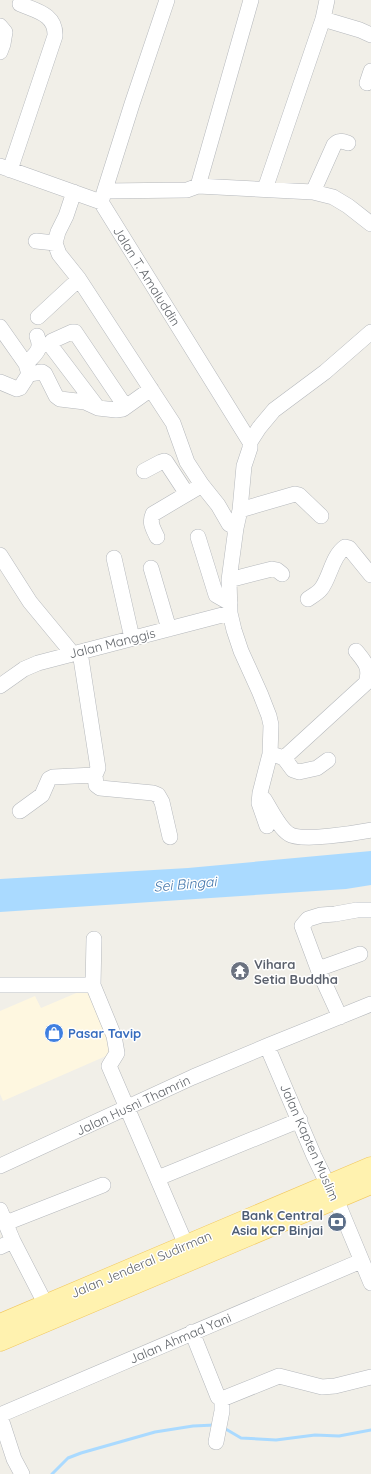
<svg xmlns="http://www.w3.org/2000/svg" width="371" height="1474" font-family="Quicksand,sans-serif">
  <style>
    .commercial { fill: #fef7e0 }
    .water { fill: #aadaff }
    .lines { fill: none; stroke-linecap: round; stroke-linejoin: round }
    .stream { stroke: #aadaff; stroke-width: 3 }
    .minor-casing { stroke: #b5b8bc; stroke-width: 16 }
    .major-casing { stroke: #f2c960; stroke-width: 21 }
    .minor { stroke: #fff; stroke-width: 15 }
    .major { stroke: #fff2af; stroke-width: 20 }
    .labels { text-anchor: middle; stroke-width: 3; stroke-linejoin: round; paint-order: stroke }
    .street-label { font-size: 13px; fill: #5f6368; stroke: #fff }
    .worship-label { font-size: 13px; font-weight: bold; fill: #5b616d; stroke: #fff; text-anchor: start }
    .shop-label { font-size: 13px; font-weight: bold; fill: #366cbe; stroke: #fff; text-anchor: start }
    .service-label { font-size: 13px; font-weight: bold; fill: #4e5e75; stroke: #fff; text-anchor: end }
    .water-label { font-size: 14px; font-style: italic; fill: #4174aa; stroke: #fff }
  </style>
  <rect width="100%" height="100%" fill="#f1efe8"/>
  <path class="commercial" d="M 88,988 L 113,1053 L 3,1101 L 0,1094 L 0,1011 L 35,996 L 41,1008 Z"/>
  <path class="water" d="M 371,851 L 371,885 L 346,889 L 0,912 L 0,879 L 188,868 Z"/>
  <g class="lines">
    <path class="stream" d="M 224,1428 L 241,1438 L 276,1440 L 315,1435 L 339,1436 L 371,1430
      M 52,1474 L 68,1458 L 81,1453 L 155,1432 L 193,1426 L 215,1425"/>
    <g class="minor-casing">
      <path id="minor" d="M 323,19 L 360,30 L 371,35
        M 0,26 L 5,32 L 3,44 L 0,52
        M 367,83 L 371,71
        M 0,166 L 101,202 L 250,442
        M 10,170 L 55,36 C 56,14 36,11 20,4
        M 198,186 L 251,0
        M 265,189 L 323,19 L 327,0
        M 105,191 L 187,190 L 198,186 L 313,192 L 333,197 L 348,206 L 371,224
        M 74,192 L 66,216 L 58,232 L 55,243 L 59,254 L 79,279 L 173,423 L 187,462 L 202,485 L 218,505 L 229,524 L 236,528
        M 313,192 L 334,145 C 338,140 342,141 348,143
        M 102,199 L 132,104 L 167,0
        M 36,241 L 55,243
        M 38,317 L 79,279
        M 0,327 L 26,364 L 29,374 L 20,388 L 17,389 L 0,382
        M 26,364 C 35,354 43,350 37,336
        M 29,374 L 42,372 L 45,374 L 56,396 L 60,399 L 85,402 L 98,408 L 116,410 L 123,409 L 151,389
        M 98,408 L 51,346 L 52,341 L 72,332 L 75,332 L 125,406
        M 144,471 L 161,462 L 164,461 L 166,462 L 187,494
        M 240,510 L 295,494 L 299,495 L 321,516
        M 157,537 C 153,528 149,523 153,514 L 202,485
        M 198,537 L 216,595 L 230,603
        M 0,555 L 30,602 L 73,654
        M 114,558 L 132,638
        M 151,568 L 169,629
        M 229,580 L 272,569 L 277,570 L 282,574
        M 308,599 C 312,596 318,593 321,589 C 330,578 332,556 345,547 L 349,548 L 371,575
        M 0,686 L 24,669 L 38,663 L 230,613
        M 275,755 L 284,758 L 293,770 L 299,772 L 317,768 L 328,760
        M 284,758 L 366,683 C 371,668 365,662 356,651
        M 95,775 L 96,785 L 100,788 L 153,793 L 158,795 L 162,802 L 170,837
        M 264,799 C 270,808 279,828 289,834 C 301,842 355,833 371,830
        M 20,811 L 42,795 L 49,779 L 53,777 L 95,775 L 98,768 L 80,652
        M 267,826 L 259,803 L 260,793 L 270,754 L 271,725 L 269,716 L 260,693 L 241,651 L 234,630 L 230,613 L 229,580 L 236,528 L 240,510 L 244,466 L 250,448 L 250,442 L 259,428 L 274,410 L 325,372 L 371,332
        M 94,939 L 93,985 L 114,1036 L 117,1053 L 109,1066 L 186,1245
        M 318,969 L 360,954
        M 0,985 L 93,985
        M 340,1017 L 318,969 L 302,926 L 308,919 L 321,915 L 335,914 L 357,910 L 371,910
        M 267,1046 L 314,1156 L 328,1185 L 336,1199 L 371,1283
        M 0,1166 L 193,1077 L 267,1046 L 371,1004
        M 158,1178 L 300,1120
        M 0,1210 L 13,1241 L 0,1247
        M 6,1223 L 103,1185
        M 13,1241 L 46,1305
        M 192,1332 L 218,1397 L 222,1399 L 279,1376 L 322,1387 L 335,1386 L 371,1377
        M 0,1415 L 361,1261
        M 0,1416 L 14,1459 L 22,1474
        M 216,1442 L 222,1411 L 222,1399"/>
    </g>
    <g class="major-casing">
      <path id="major" d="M 0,1324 L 371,1167
        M 0,1341 L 371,1184"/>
    </g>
    <use href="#minor" class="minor"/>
    <use href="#major" class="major"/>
  </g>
  <defs>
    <g id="temple-disc" transform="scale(1)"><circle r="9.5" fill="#6b7280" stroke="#fff"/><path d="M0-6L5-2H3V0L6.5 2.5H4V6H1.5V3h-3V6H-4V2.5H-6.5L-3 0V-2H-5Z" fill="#fff"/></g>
    <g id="shop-disc" transform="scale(1)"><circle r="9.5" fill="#3f7fe0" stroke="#fff"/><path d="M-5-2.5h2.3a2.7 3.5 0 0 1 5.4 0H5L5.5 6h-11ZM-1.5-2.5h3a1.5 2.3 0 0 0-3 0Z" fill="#fff"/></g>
    <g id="bank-disc" transform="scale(1)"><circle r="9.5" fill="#5c6f8a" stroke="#fff"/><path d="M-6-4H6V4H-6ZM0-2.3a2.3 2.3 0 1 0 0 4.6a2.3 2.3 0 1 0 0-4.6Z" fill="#fff"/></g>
  </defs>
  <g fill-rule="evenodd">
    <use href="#temple-disc" x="240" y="971"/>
    <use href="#shop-disc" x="54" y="1033"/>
    <use href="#bank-disc" x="337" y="1222"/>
  </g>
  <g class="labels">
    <g class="street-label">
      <text transform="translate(147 276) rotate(58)" y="5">Jalan T. Amaluddin</text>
      <text transform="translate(112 643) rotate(-14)" y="5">Jalan Manggis</text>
      <text transform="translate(133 1105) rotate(-25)" y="5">Jalan Husni Thamrin</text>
      <text transform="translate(310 1142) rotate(66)" y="5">Jalan Kapten Muslim</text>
      <text transform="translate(141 1264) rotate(-23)" y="5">Jalan Jenderal Sudirman</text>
      <text transform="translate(180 1338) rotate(-23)" y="5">Jalan Ahmad Yani</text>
    </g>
    <g class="worship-label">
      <text x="254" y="969">Vihara<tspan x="254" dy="15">Setia Buddha</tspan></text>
    </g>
    <g class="shop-label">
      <text x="68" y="1038">Pasar Tavip</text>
    </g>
    <g class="service-label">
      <text x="323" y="1220">Bank Central<tspan x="323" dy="15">Asia KCP Binjai</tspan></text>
    </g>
    <g class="water-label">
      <text transform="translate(185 884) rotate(-5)" y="5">Sei Bingai</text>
    </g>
  </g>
</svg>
